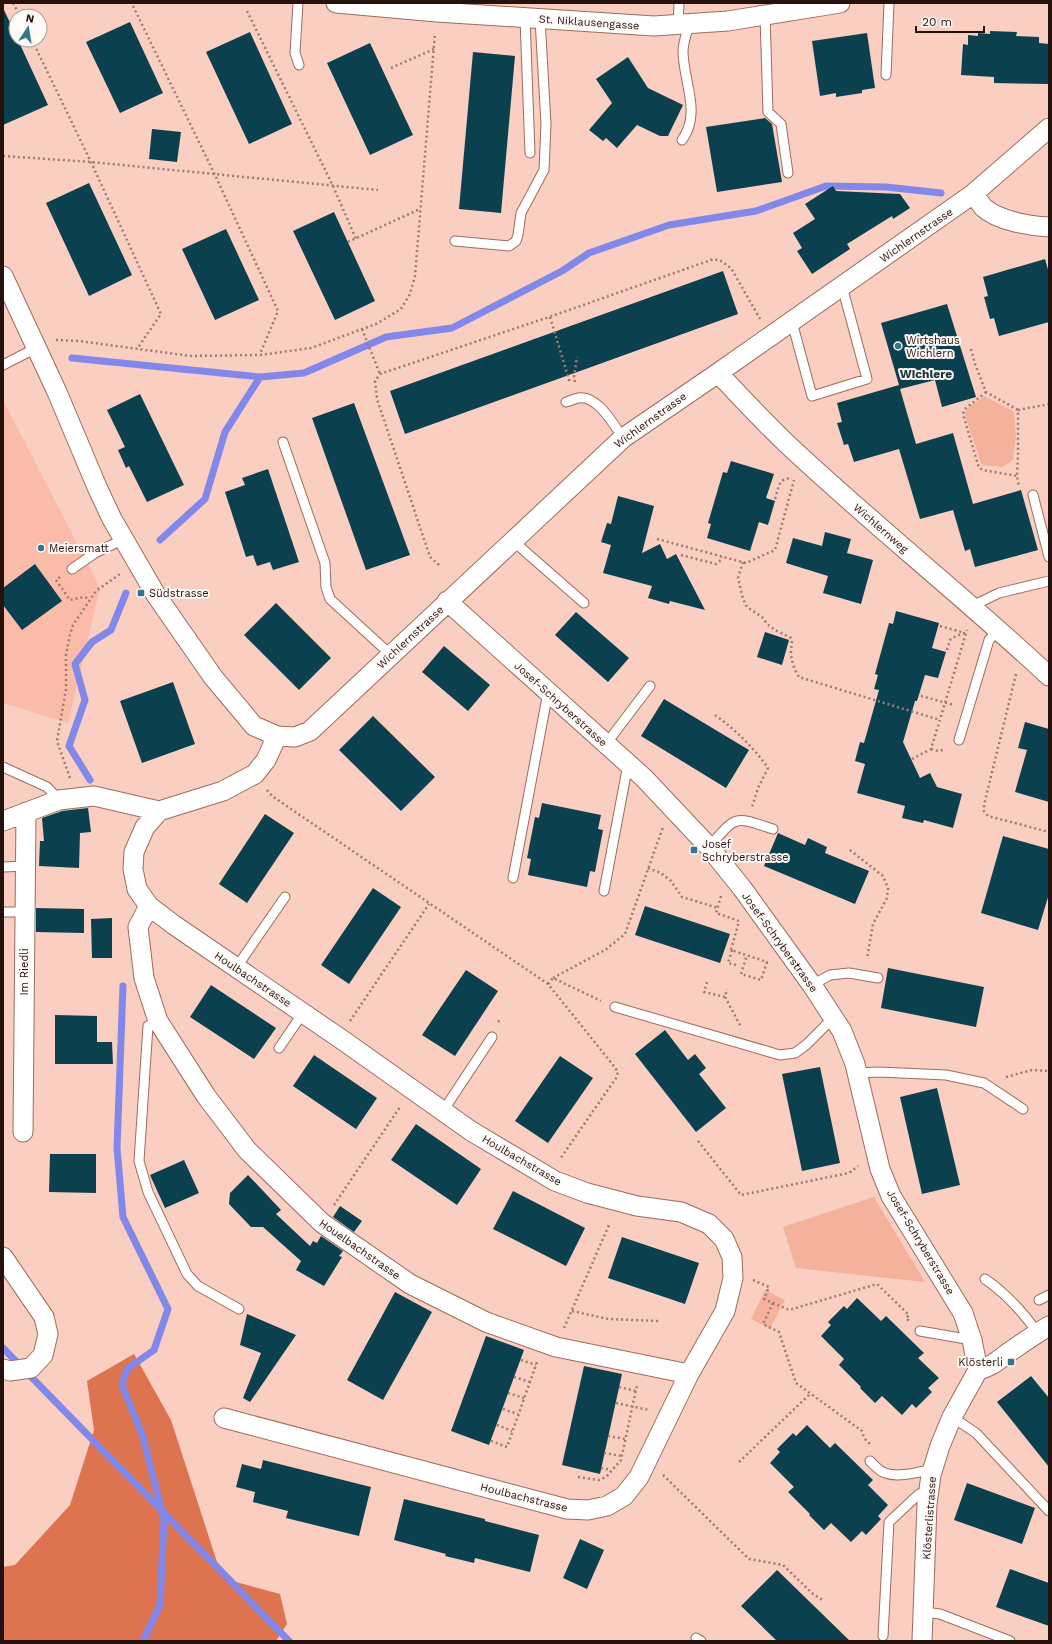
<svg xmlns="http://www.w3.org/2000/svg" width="1052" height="1644" font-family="'Work Sans',sans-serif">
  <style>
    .built { fill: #fabca8 }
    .green { fill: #f4b29c }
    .forest { fill: #de734f }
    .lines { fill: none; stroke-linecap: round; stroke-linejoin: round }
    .stream { stroke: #8188e9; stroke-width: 7 }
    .building { fill: #0b414e }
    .service-casing { stroke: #9d6c5d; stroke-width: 11 }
    .minor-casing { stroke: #9d6c5d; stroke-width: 21 }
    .path { stroke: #9d7c71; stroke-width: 2.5; stroke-dasharray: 2 3; stroke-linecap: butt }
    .service { stroke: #fff; stroke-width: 9 }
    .minor { stroke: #fff; stroke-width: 19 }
    .poi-dot { fill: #357789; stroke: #fff9f7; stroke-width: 1.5 }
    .labels { text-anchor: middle; stroke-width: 4; stroke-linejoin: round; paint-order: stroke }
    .street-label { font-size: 11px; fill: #25120c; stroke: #fff9f7 }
    .poi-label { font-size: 11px; fill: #25120c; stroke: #fff9f7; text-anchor: start }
    .neighbourhood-label { font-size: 12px; font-weight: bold; fill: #14333c; stroke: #fff9f7 }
  </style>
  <rect width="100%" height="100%" fill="#facec0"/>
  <path class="built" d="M 3,400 L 100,588 L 68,723 L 3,703 Z"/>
  <path class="green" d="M 984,396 L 1013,411 L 1014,413 L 1016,435 L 1013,460 L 1002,467 L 983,465 L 981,463 L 965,415 L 967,409 Z
    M 874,1197 L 925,1282 L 796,1268 L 783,1227 Z
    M 765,1290 L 785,1300 L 770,1329 L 751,1319 Z"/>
  <path class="forest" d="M 134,1354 L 171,1420 L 217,1562 L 236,1582 L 280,1594 L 287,1624 L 276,1641 L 3,1641 L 3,1567 L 15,1565 L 70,1505 L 94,1430 L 87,1381 Z"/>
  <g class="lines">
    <path class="stream" d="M 72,358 L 260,377 L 304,373 L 386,337 L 452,328 L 562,271 L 589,253 L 669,225 L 756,211 L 826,186 L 886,187 L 941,193
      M 160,540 L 205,499 L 225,432 L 260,377
      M 90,780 L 69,746 L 85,700 L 75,664 L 92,642 L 111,630 L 126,593
      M 123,986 L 117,1148 L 123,1217 L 168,1309 L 154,1350 L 127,1369 L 122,1385 L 143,1437 L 164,1520 L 160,1605 L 143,1641
      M 3,1348 L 289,1641"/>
  </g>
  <path class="building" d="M 3,8 L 16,35 L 16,40 L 18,40 L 48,105 L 3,125 Z
    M 130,22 L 163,93 L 120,113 L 86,42 Z
    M 990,31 L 1017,32 L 1016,36 L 1039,37 L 1039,43 L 1049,44 L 1049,84 L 994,83 L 994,77 L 961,75 L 963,44 L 968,45 L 968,35 L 978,36 L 978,33 L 990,34 Z
    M 250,32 L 292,124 L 249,144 L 206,52 Z
    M 867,33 L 875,88 L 862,90 L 862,93 L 836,97 L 836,93 L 820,96 L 812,41 Z
    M 370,43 L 413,135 L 370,155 L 327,63 Z
    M 473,52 L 515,56 L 501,213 L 459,209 Z
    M 628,57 L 648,88 L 683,105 L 668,136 L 660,136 L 637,125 L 617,148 L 606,138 L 603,141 L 589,130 L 612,103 L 596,79 Z
    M 765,118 L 772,124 L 782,182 L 717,192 L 706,127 Z
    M 152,129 L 181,132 L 177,162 L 149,159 Z
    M 89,183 L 132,275 L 89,296 L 46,203 Z
    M 833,186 L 836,191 L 900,194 L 910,208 L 893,219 L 892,216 L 847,244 L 850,249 L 812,274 L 797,251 L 802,248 L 793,233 L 815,219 L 805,204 Z
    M 334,212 L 375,301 L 335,320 L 293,231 Z
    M 226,229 L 259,300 L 215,320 L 182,249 Z
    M 1045,259 L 1049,273 L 1049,322 L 999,336 L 994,318 L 990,319 L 984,297 L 988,296 L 983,277 Z
    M 723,271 L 738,314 L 405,434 L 390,391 Z
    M 947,304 L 976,397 L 942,407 L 935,380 L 900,389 L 916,444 L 953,433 L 973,504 L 1021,490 L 1038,550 L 975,567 L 970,549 L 965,551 L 953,510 L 920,519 L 899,449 L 854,462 L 848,444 L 844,445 L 837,423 L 842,422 L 837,403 L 899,385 L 881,323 Z
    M 140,394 L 184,485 L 147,502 L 129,466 L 126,468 L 118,450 L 125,447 L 107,410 Z
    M 354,403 L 410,555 L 366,570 L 312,418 Z
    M 731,461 L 774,474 L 766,498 L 775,501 L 768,525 L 759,522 L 750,551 L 707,538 L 711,524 L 708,523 L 723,472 L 727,473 Z
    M 268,469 L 299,562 L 273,570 L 270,562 L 257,566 L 253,555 L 246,557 L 225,492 L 245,485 L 242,478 Z
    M 618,496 L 654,506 L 642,553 L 660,544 L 667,559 L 676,554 L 705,610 L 670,601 L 669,604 L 648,598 L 652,586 L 603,573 L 611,545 L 601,542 L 607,523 L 611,524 Z
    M 825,532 L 851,539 L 847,553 L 873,560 L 861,604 L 823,593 L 828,576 L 786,563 L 793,538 L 822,546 Z
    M 35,564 L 62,601 L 22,630 L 3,605 L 3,588 Z
    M 276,603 L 331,658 L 299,690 L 244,635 Z
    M 896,611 L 939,623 L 932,648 L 946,652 L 938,678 L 925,675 L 917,701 L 915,701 L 903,742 L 920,778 L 930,773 L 937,787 L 962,794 L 953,828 L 924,820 L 923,823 L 902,818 L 905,806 L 857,793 L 865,764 L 855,761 L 860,742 L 864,743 L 879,690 L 874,689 L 878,675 L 875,674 L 889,623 L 893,624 Z
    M 576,612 L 629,658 L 608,682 L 555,635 Z
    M 765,632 L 789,640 L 782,665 L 757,657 Z
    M 444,646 L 490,685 L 468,711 L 422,672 Z
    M 173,682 L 195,744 L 142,763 L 120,701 Z
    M 664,699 L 749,750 L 726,788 L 641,736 Z
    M 373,716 L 435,777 L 401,811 L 339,750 Z
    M 1025,722 L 1049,729 L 1049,802 L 1015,792 L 1027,750 L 1018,748 Z
    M 542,803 L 601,815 L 598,829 L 603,830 L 595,872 L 590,871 L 587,887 L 528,875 L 531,859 L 527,858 L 535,817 L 539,818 Z
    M 88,808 L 91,832 L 80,833 L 79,868 L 39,866 L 40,841 L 44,841 L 42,818 L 62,811 Z
    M 265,814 L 294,833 L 247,903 L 219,884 Z
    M 778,833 L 805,845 L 808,838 L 827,847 L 825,853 L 869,871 L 855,904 L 764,866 Z
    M 1003,836 L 1049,849 L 1049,894 L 1038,930 L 981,913 Z
    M 373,888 L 401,907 L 349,984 L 321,965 Z
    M 645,906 L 730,934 L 720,963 L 635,935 Z
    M 36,908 L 84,909 L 84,933 L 36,932 Z
    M 112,918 L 112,958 L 92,958 L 91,919 Z
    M 888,968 L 984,987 L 976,1027 L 881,1008 Z
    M 466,970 L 498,991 L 455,1056 L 422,1035 Z
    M 211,985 L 276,1028 L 254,1059 L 190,1017 Z
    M 55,1015 L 97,1016 L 97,1042 L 112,1042 L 113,1064 L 55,1064 Z
    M 665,1030 L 688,1060 L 695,1054 L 706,1068 L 699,1074 L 726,1108 L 696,1132 L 635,1054 Z
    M 314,1055 L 377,1098 L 356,1129 L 293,1086 Z
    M 560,1056 L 593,1078 L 548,1143 L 515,1121 Z
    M 820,1067 L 840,1163 L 802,1171 L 782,1074 Z
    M 937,1088 L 960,1185 L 922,1194 L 900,1097 Z
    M 416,1124 L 481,1169 L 457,1205 L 391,1160 Z
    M 50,1154 L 96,1154 L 96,1193 L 49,1192 Z
    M 184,1160 L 199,1193 L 165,1208 L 150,1175 Z
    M 248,1175 L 281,1210 L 276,1214 L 310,1246 L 313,1241 L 317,1243 L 321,1236 L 343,1251 L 339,1256 L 342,1257 L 324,1286 L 296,1270 L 301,1261 L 263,1227 L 251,1227 L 229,1204 L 230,1193 Z
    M 513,1191 L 585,1228 L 566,1266 L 493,1229 Z
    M 340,1206 L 362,1221 L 354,1232 L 333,1217 Z
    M 622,1237 L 699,1263 L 685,1304 L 608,1278 Z
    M 395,1292 L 432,1312 L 383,1400 L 347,1380 Z
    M 857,1298 L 881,1321 L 886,1316 L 924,1353 L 918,1358 L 939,1378 L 928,1388 L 932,1392 L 916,1408 L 912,1404 L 902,1415 L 882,1396 L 875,1403 L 860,1388 L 861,1387 L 839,1365 L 844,1359 L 821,1336 L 831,1325 L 828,1322 L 844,1306 L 847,1309 Z
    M 247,1314 L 296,1335 L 250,1402 L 243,1398 L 261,1353 L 240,1345 Z
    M 486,1336 L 524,1350 L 489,1445 L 451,1431 Z
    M 584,1366 L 622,1374 L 600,1474 L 562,1465 Z
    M 1031,1376 L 1049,1398 L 1049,1467 L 997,1402 Z
    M 807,1425 L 830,1448 L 835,1443 L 873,1480 L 868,1485 L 888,1505 L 878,1516 L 881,1519 L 866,1535 L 862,1531 L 851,1542 L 831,1523 L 824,1530 L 809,1515 L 810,1514 L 788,1492 L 794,1487 L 770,1463 L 780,1452 L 777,1449 L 793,1433 L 796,1436 Z
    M 263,1460 L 371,1487 L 359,1536 L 286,1518 L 288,1511 L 253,1502 L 255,1492 L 236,1487 L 242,1464 L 261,1469 Z
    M 967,1483 L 1035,1508 L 1022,1544 L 954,1520 Z
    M 404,1499 L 485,1519 L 485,1521 L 539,1535 L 530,1572 L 475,1558 L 474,1563 L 445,1556 L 446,1554 L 394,1540 Z
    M 580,1539 L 604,1550 L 587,1589 L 563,1578 Z
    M 1010,1569 L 1049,1583 L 1049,1626 L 996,1607 Z
    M 777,1570 L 850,1641 L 777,1641 L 741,1606 Z"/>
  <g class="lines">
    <g class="service-casing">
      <path id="service" d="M 298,3 L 295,53 L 299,65
        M 765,15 L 768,112 L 781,124 L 788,173
        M 525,18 L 530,153
        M 678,25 L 679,3
        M 886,75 L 889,3
        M 682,140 C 702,113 683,81 683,51 C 683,43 687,32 689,24
        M 455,241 L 509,246 L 516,241 L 518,235 L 521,213 L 544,170 L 546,124 L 540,19
        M 792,322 L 812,396 L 867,379 L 842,286
        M 3,365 L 36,348
        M 566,402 C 570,401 574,399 578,398 C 597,394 614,425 623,438
        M 283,442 L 325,563 L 326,587 L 330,599 L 391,655
        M 1033,495 L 1049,557
        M 512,540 L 584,603
        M 72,569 L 95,553 L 124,539
        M 972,606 L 999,593 L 1049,581
        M 959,740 L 989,640 L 999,630
        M 606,744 L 650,686
        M 3,767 L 47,787 L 59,800
        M 709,847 C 737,815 733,816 773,829
        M 3,867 L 25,866
        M 513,878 L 548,692
        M 604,891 L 628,764
        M 3,912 L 25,912
        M 236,968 L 285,897
        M 812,985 L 830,975 L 849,973 L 878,978
        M 615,1007 L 780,1055 L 795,1053 L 806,1045 L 833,1018
        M 158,1021 L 148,1026 L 139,1161 L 148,1192 L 187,1274 L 198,1286 L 239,1309
        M 279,1048 L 303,1013
        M 857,1073 L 879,1072 L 946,1075 L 984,1083 L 1023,1109
        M 443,1111 L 492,1037
        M 985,1279 C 1007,1294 1022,1311 1037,1332
        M 1039,1300 L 1049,1295
        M 920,1331 L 972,1340
        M 952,1417 L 976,1433 L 1049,1511
        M 870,1461 C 874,1465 879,1471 885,1473 C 899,1478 918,1472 933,1469
        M 924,1612 L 940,1614 L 1010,1641
        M 883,1636 L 889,1522 L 919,1494 L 929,1496
        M 696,1638 L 701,1641"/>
    </g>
    <g class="minor-casing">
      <path id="minor" d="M 336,3 L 437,12 L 654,26 L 728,21 L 840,3
        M 973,194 C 977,198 980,203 983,207 C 998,221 1030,226 1049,227
        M 3,276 L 57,392 L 97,487 L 112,519 L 156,595 L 213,677 L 254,726 L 277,736 L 295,737 L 310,731 L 623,438 L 718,373 L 973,194 L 1049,128
        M 718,373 C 740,396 762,420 786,443 C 871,523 963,596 1049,676
        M 447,601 L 644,778 L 709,847 L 742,888 L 812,985 L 842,1031 L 855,1064 L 880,1169 L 891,1196 L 963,1313 L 972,1340 L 978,1370
        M 3,821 L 59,800 L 94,796 L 159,811
        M 149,906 L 138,927 L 144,978 L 158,1021 L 206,1096 L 247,1150 L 322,1223 L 410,1284 L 486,1322 L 556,1347 L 689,1374
        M 23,1132 L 26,812
        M 3,1257 L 44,1317 L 48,1334 L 43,1355 L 31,1368 L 10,1371 L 3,1369
        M 224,1418 L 567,1509 L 588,1510 L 607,1506 L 624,1496 L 639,1477 L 689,1374 L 725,1311 L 733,1278 L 732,1257 L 724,1239 L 709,1224 L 681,1212 L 637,1206 L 587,1193 L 555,1181 L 471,1131 L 341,1039 L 174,925 L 149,906 L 137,889 L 133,869 L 134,852 L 145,827 L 159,811 L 223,791 L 255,774 L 266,760 L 277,736
        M 922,1641 L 927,1504 L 931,1475 L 940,1446 L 952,1417 L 978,1370 C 991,1367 997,1361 1008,1353 C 1021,1344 1035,1334 1049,1326"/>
    </g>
    <path class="path" d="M 13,3 L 20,16
      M 133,6 L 215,175 L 278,311 L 260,354
      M 247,11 L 333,186 L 356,239
      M 32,40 L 91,162 L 161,314 L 137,349
      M 391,68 L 434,49
      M 3,156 L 91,162 L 378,190
      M 348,242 L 420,209
      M 550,317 L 570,383
      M 362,329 L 380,374
      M 56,340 L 79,341 L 191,356 L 260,355 L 311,348 L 376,324 L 401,309 L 410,294 L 415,276 L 435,33
      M 971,349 L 975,364 L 986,392 L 1018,410 L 1018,453 L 1017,476 L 1019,487
      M 575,382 L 574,377 L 577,357
      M 986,392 L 965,409 L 963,414 L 979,468 L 983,470 L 1017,476
      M 1018,410 L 1049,404
      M 775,499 C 779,487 778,478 792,478
      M 657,539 L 746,563 L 775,550 L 794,480
      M 681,555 L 716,564 L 721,560 L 722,557
      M 743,562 L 738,578 L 743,599 L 747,607 L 762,617 L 767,624 L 775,630 L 791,638 C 793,643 791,646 791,651 C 791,660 794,669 799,677 L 940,720
      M 439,565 L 430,557 L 377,399 L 375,381 L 380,374 L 549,317 L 714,259 L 721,261 L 731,268 L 760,319
      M 60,577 L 56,580 L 70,600 L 84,597 L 90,599
      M 940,626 L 965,633
      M 947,650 L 950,640 L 956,636 L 965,633
      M 1016,674 L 984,805 L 984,811 L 988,816 L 1049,832
      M 921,696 L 954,705
      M 715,715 C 736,730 753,747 768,768 L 758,788 L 752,807
      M 931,749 C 937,751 941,752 945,748
      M 912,759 L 931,749 L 967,630
      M 70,778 L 57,741 L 66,689 L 66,655 L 70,634 L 73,625 L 96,591 L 120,574
      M 267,790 L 272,796 L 548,984 L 613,1065 L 618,1072 L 616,1078 L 560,1159
      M 850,850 L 883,876 L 888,888 L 887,898 L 873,924 L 867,959
      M 648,868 L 661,873 L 671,881 L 682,897 L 718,908
      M 721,896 L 716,913 L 739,921 L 731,950 L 767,962 L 761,980 L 741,974 L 747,955
      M 732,950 L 728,963 L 736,965
      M 553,978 L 605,950 L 625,934 L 663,827
      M 707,982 L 704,992 L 725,997 L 727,989
      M 548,984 L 553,978 L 601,1001
      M 725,997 L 741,1027
      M 350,1021 L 429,904
      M 498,1022 L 501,1018
      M 1006,1077 L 1032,1070 L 1049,1071
      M 698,1141 L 741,1195 L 849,1173 L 858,1166
      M 334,1205 L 400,1107
      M 753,1280 L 769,1287 L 764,1299 L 789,1310 L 877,1284 L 909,1315 L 906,1318 L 909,1321
      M 773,1303 L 763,1324 L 779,1332 L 796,1383 L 862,1431 L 864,1438 L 870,1444
      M 572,1311 L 608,1319 L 659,1321
      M 564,1328 L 609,1225
      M 521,1360 L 536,1365
      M 514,1377 L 530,1382
      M 619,1387 L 636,1391
      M 508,1393 L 524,1398
      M 616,1403 L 649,1410
      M 503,1409 L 518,1414
      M 497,1425 L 512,1431
      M 608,1436 L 625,1439
      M 491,1441 L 507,1447 L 537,1362
      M 604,1453 L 622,1456
      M 739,1462 L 811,1393
      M 601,1468 L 611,1470
      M 663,1475 L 749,1559 L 783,1565 L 813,1594 L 824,1601
      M 578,1477 L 599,1480 L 606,1477 L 621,1460 L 637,1385"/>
    <use href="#service" class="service"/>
    <use href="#minor" class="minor"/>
  </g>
  <g class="poi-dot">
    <circle cx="898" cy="346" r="4"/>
    <circle cx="41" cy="548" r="4"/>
    <rect x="137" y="589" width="8" height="8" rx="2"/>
    <rect x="690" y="846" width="8" height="8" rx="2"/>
    <rect x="1007" y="1358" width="8" height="8" rx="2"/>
  </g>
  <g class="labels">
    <g class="street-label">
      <text transform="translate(589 22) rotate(4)" y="4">St. Niklausengasse</text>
      <text transform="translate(916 235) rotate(-35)" y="4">Wichlernstrasse</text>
      <text transform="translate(650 420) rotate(-36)" y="4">Wichlernstrasse</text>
      <text transform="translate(881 528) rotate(41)" y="4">Wichlernweg</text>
      <text transform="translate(410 637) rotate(-43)" y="4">Wichlernstrasse</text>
      <text transform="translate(561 704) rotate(42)" y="4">Josef-Schryberstrasse</text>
      <text transform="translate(780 942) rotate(54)" y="4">Josef-Schryberstrasse</text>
      <text transform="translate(24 972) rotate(-90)" y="4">Im Riedli</text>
      <text transform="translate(253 979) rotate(34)" y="4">Houlbachstrasse</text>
      <text transform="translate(522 1160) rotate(30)" y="4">Houlbachstrasse</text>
      <text transform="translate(921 1242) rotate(59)" y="4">Josef-Schryberstrasse</text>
      <text transform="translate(360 1249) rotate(35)" y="4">Houelbachstrasse</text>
      <text transform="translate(524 1497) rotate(14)" y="4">Houlbachstrasse</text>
      <text transform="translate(929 1518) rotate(-86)" y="4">Klösterlistrasse</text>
    </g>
    <g class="poi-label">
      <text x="906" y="344">Wirtshaus<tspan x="906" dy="13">Wichlern</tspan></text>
      <text x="49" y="552">Meiersmatt</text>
      <text x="149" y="597">Südstrasse</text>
      <text x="702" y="848">Josef<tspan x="702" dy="13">Schryberstrasse</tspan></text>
      <text x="1003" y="1366" text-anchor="end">Klösterli</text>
    </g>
    <g class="neighbourhood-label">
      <text x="926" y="378">Wichlere</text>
    </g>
  </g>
  <rect width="1052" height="1644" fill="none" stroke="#25120c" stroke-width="8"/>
  <g transform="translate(28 28) rotate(12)"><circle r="19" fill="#fff9f7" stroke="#a89d99"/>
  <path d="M0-3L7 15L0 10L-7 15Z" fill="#357789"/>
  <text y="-6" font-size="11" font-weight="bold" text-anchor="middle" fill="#25120c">N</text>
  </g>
  <path d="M916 26v6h68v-6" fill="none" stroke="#25120c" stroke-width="2"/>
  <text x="922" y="26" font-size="12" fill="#25120c" stroke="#fff9f7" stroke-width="3" paint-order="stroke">20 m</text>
</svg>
